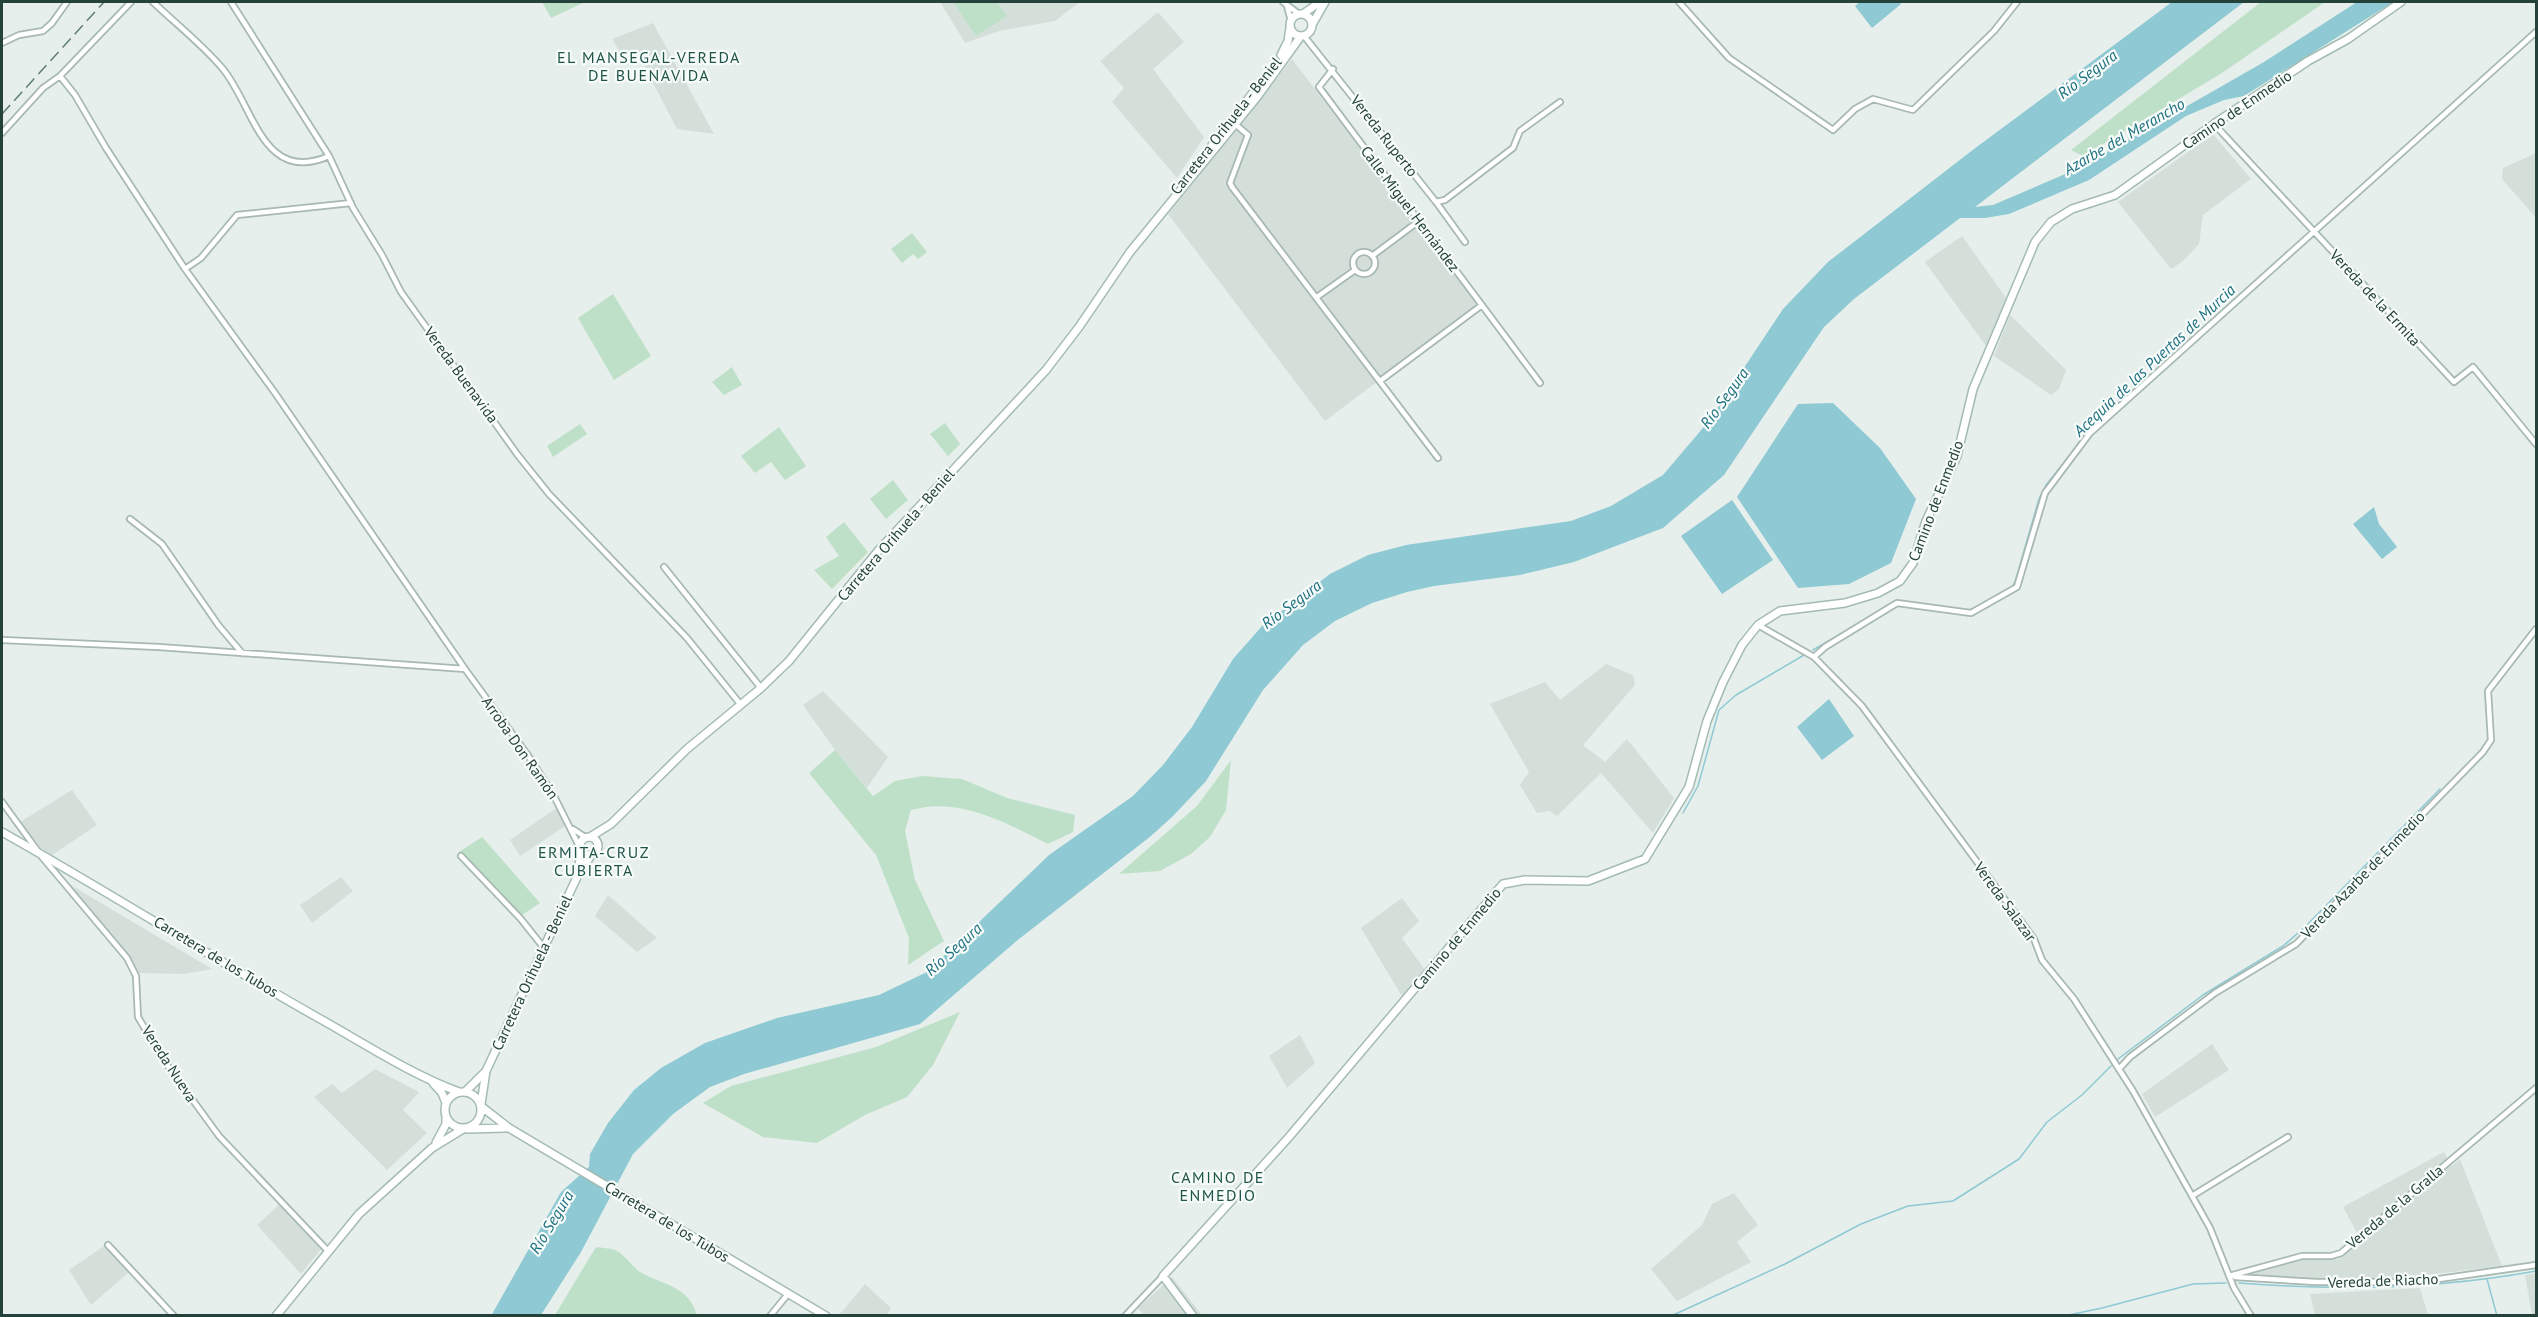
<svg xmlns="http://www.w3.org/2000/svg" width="2538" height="1317" font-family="'PT Sans',sans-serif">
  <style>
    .built { fill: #d4dfda }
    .green { fill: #bfe0c8 }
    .water { fill: #8ec9d4 }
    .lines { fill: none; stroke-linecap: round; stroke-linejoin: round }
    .stream { stroke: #8ec9d4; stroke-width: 1.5 }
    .street-casing { stroke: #a8b8b2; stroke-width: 8 }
    .secondary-casing { stroke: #a4bbb3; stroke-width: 10 }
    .street { stroke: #fff; stroke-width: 4.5 }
    .secondary { stroke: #fff; stroke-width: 7 }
    .rail { stroke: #5f7d75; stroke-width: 1.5; stroke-dasharray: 12 6; stroke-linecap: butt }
    .labels { text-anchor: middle; stroke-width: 4.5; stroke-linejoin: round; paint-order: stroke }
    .street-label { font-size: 15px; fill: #24423a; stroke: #f7fbf9 }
    .neighbourhood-label { font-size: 16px; letter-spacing: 1.5px; fill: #1f5548; stroke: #f7fbf9 }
    .water-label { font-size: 16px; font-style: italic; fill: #1c6f80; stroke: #f7fbf9 }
  </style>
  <rect width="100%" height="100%" fill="#e6efeb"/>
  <path class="built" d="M 940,2 L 1080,2 L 1055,21 L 999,31 L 965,43 Z
    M 1158,12 L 1184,42 L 1153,69 L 1204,137 L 1177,178 L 1112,102 L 1124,88 L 1100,61 Z
    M 653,23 L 714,134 L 677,129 L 636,50 L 623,57 L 612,39 Z
    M 1292,59 L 1479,305 L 1325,421 L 1168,214 Z
    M 2213,134 L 2251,179 L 2203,215 L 2199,244 L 2183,261 L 2171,269 L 2118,202 Z
    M 2536,153 L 2536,218 L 2502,179 L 2503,168 Z
    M 1962,236 L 2007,299 L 1986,346 L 1925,262 Z
    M 2010,315 L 2066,370 L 2059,389 L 2051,395 L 1994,356 Z
    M 1606,664 L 1633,675 L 1635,685 L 1583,745 L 1605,762 L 1627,739 L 1674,798 L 1653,833 L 1601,773 L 1557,816 L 1549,811 L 1537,813 L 1520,785 L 1529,772 L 1490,704 L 1545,682 L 1560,700 Z
    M 823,691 L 888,757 L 867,788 L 835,750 L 803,705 Z
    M 72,790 L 97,825 L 52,855 L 41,848 L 20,822 Z
    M 558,807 L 565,826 L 520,856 L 510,840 Z
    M 341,877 L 353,891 L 312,923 L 300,905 Z
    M 64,881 L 212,969 L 184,974 L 139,973 L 124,951 Z
    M 608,895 L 657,938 L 637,952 L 595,916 Z
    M 1402,898 L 1419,921 L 1402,938 L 1425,970 L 1403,998 L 1361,928 Z
    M 1300,1035 L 1315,1063 L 1287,1088 L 1269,1056 Z
    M 2212,1044 L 2229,1070 L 2155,1117 L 2142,1094 Z
    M 375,1069 L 419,1092 L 403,1110 L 427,1133 L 387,1170 L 314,1097 L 332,1084 L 342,1093 Z
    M 2444,1152 L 2452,1166 L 2460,1159 L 2502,1266 L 2384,1280 L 2320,1280 L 2255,1275 L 2255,1273 L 2303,1259 L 2337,1259 L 2362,1242 L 2343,1207 Z
    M 1734,1193 L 1758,1225 L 1737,1242 L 1751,1262 L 1677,1301 L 1651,1269 L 1702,1225 L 1712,1204 Z
    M 281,1203 L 322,1248 L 301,1274 L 257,1225 Z
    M 104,1246 L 129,1272 L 91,1305 L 69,1270 Z
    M 2536,1273 L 2536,1315 L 2532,1315 L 2525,1275 Z
    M 1172,1277 L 1202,1315 L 1144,1315 L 1138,1308 Z
    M 865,1284 L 891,1308 L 887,1315 L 839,1315 Z
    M 2420,1288 L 2428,1315 L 2315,1315 L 2310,1294 Z"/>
  <path class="green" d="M 542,2 L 585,2 L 551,18 Z
    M 953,2 L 997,2 L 1007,16 L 976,36 Z
    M 2261,2 L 2325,2 L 2222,73 L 2083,156 L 2071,150 Z
    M 912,233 L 927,252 L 918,259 L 913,254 L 902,263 L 891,249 Z
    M 613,294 L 651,356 L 614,380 L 578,318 Z
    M 732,367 L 742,385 L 724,395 L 712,382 Z
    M 945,423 L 960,444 L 948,456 L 930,434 Z
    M 580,424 L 587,434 L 553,457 L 547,446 Z
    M 779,427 L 806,466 L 785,480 L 771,462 L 755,473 L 741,456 Z
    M 893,480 L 908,500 L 886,519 L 870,499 Z
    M 844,522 L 868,552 L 832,589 L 814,570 L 839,556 L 826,537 Z
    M 835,750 L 873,796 L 895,781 L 922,776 L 962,779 L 1007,798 L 1075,815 L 1073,832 L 1048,844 C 1006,823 959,796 911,810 L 905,831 L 915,880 L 944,941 L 908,965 L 909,938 L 876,855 L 809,773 Z
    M 1231,760 L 1226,810 L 1210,837 L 1191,854 L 1160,871 L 1119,874 L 1197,806 Z
    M 482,837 L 540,903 L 522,915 L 459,852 Z
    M 960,1012 L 933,1065 L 907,1097 L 865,1115 L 817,1143 L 763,1137 L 703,1103 L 731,1086 L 876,1047 Z
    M 596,1247 C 602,1248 609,1248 615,1250 C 625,1254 631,1266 640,1272 C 663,1285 689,1286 697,1315 L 555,1315 Z"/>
  <path class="water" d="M 1860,2 L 1899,2 L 1901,4 L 1872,28 L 1855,6 Z
    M 2172,2 L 2244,2 L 1975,207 L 1993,205 L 2077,169 L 2264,62 L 2357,2 L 2393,2 L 2244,96 L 2224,100 L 2186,116 L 2089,180 L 2009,214 L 1985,218 L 1960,218 L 1854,299 L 1824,327 L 1724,475 L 1663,528 L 1574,562 L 1520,575 L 1434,586 L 1407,592 L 1372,603 L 1335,621 L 1303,645 L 1263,690 L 1206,781 L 1173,816 L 1151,836 L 1019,939 L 920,1024 L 744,1074 L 710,1087 L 673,1114 L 633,1154 L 581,1252 L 541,1315 L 491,1316 L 561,1192 L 589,1167 L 590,1154 L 608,1123 L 634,1090 L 661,1068 L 705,1043 L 777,1018 L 879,995 L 927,972 L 1049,855 L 1133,796 L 1163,765 L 1192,727 L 1233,659 L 1263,625 L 1330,574 L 1368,555 L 1406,545 L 1571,521 L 1611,506 L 1663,475 L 1708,422 L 1783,309 L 1828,262 L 1974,149 Z
    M 1833,403 L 1880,448 L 1916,499 L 1891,563 L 1849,584 L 1798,588 L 1737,497 L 1798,404 Z
    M 1732,500 L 1773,560 L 1722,594 L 1681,536 Z
    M 2374,507 L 2379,524 L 2397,547 L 2382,559 L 2353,524 Z
    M 1829,699 L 1854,736 L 1822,760 L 1797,727 Z"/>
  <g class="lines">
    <path class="stream" d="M 2315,228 L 2536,28
      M 2294,247 L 2310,232
      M 2012,587 L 2015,582 L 2039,499 L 2046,485 L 2088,433
      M 1958,609 L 1972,610 L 1984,603
      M 1813,650 L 1896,602
      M 1683,813 L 1698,786 L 1719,710 L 1736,695 L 1804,655
      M 2118,1059 L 2203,995 L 2283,946 L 2305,927 L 2440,789
      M 2487,1279 L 2497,1316
      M 2239,1283 C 2338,1291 2438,1289 2536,1271
      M 1671,1316 L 1785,1264 L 1861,1224 L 1908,1206 L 1953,1201 L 2019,1159 L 2047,1122 L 2082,1095 L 2111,1066
      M 2064,1316 L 2102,1308 L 2193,1284 L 2226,1283"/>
    <g class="street-casing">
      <path id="street" d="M 153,2 C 176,24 202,44 223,69 C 254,107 263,185 329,156
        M 231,2 L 329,156 L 353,208 L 382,255 L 401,292 L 517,454 L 549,494 L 687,638 L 741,705
        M 1283,2 L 1299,14
        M 1679,2 L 1729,58 L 1833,130 L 1855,109 L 1873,99 L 1913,110 L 1994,31 L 2017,2
        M 1287,6 L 1291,21
        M 1304,36 L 1436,202 L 1445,200 L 1513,148 L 1520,131 L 1560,102
        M 2,43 L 19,35 L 43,31 L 52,23 L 67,2
        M 1333,69 L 1319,87 L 1540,383
        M 60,76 L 131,2
        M 1235,124 L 1248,135 L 1230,183 L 1232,187 L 1438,458
        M 2214,124 L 2454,382 L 2473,367 L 2536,444
        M 2,133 L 43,88 L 60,76 L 75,95 L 106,148 L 185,269
        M 1436,202 L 1465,242
        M 351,203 L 237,215 L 201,258 L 185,269 L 275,393 L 465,669 L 527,754 L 553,794 L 579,846
        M1353 263a11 11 0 1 1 22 0a11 11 0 1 1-22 0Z
        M 1372,256 L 1419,221
        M 1317,297 L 1355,270
        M 1380,381 L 1482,305
        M 130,519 L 162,544 L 219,626 L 242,653
        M 664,567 L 761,688
        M 1758,625 L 1814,657 L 1862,706 L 2034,939 L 2042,960 L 2074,999 L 2133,1091 L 2210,1228 L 2234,1288 L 2251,1316
        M 2,640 L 159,647 L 465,669
        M 1814,657 L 1825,647 L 1897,603 L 1971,613 L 2017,587 L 2045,493 L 2090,433 L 2536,32
        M 2,802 L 37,850
        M 573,829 L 585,837
        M 461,856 L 520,918 L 544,948
        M 42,857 L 127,958 L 136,976 L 138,1017 L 165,1062 L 219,1136 L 328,1251
        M 2119,1069 L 2130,1057 L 2215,993 L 2296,944 L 2483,752 L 2491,740 L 2488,691 L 2536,629
        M 2192,1196 L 2288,1137
        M 108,1245 L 174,1316
        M 2229,1276 L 2302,1256 L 2331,1256 L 2341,1253 L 2536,1088
        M 2235,1277 L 2316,1282 L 2418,1282 L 2536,1265
        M 770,1316 L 788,1294
        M 1125,1316 L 1163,1276"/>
    </g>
    <g class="secondary-casing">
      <path id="secondary" d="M1290 25a11 11 0 1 1 22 0a11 11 0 1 1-22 0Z
        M 1303,14 L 1320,2
        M 1313,23 L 1325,2
        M 1281,55 L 1288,41 L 1290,28
        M 1212,145 L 1266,76
        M 2,832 C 107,891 209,956 315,1016 C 362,1042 408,1073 459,1092
        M580 846a9 9 0 1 1 18 0a9 9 0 1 1-18 0Z
        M 590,837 L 611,824 L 687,749 L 761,688 L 789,661 L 878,551 L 1046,370 L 1079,327 L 1130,252 L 1257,97 L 1301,36
        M 578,872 L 581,851
        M 433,1083 L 442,1093 L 446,1103
        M445 1110a18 18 0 1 1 36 0a18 18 0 1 1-36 0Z
        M 465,1092 L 484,1073
        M 481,1104 L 486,1071 L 578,875 L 592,854
        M 482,1107 L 509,1128 L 826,1316
        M 467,1129 L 506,1128
        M 436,1143 L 446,1124 L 446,1118
        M 276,1316 L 359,1214 L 432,1148 L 463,1129
        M 1193,1316 L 1163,1276 L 1289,1137 L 1503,884 L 1525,880 L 1588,881 L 1645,859 L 1689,787 L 1707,721 L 1723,682 L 1742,645 L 1758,625 L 1780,611 L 1845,603 L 1878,593 L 1900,581 L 1913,563 L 1926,521 L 1957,456 L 1973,389 L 2035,242 L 2051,222 L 2072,209 L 2115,195 L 2214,124 L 2308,61 L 2348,39 L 2401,2"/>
    </g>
    <use href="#street" class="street"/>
    <use href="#secondary" class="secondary"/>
    <path class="rail" d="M 2,114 L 104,2"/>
  </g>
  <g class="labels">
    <g class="street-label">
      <text transform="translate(2237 110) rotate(-34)" y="5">Camino de Enmedio</text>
      <text transform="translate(1226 126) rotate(-52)" y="5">Carretera Orihuela - Beniel</text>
      <text transform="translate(1384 136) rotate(52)" y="5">Vereda Ruperto</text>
      <text transform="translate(1410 209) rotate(53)" y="5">Calle Miguel Hernández</text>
      <text transform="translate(2375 298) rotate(47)" y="5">Vereda de la Ermita</text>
      <text transform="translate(461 375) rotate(54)" y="5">Vereda Buenavida</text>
      <text transform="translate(1936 501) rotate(-69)" y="5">Camino de Enmedio</text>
      <text transform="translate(896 535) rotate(-49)" y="5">Carretera Orihuela - Beniel</text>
      <text transform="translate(520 748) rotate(55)" y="5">Arroba Don Ramón</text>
      <text transform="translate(2363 875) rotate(-46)" y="5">Vereda Azarbe de Enmedio</text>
      <text transform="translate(2005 902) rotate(54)" y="5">Vereda Salazar</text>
      <text transform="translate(1457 939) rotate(-50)" y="5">Camino de Enmedio</text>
      <text transform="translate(216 957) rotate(31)" y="5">Carretera de los Tubos</text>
      <text transform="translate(532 973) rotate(-65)" y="5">Carretera Orihuela - Beniel</text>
      <text transform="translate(169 1064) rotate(57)" y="5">Vereda Nueva</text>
      <text transform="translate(2395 1207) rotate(-40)" y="5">Vereda de la Gralla</text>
      <text transform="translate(667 1222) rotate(31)" y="5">Carretera de los Tubos</text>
      <text transform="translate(2383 1281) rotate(-2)" y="5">Vereda de Riacho</text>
    </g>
    <g class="neighbourhood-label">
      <text x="649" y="63">EL MANSEGAL-VEREDA<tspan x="649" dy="18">DE BUENAVIDA</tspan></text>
      <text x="594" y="858">ERMITA-CRUZ<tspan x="594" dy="18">CUBIERTA</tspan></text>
      <text x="1218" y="1183">CAMINO DE<tspan x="1218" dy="18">ENMEDIO</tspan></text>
    </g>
    <g class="water-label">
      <text transform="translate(2087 74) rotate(-37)" y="6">Río Segura</text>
      <text transform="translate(2124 136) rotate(-30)" y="6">Azarbe del Merancho</text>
      <text transform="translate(2154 360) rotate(-43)" y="6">Acequia de las Puertas de Murcia</text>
      <text transform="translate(1724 398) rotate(-54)" y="6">Río Segura</text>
      <text transform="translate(1291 604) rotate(-37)" y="6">Río Segura</text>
      <text transform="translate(953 949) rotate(-42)" y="6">Río Segura</text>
      <text transform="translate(551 1222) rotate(-59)" y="6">Río Segura</text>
    </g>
  </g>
  <rect width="2538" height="1317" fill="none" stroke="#24423a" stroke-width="6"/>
</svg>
